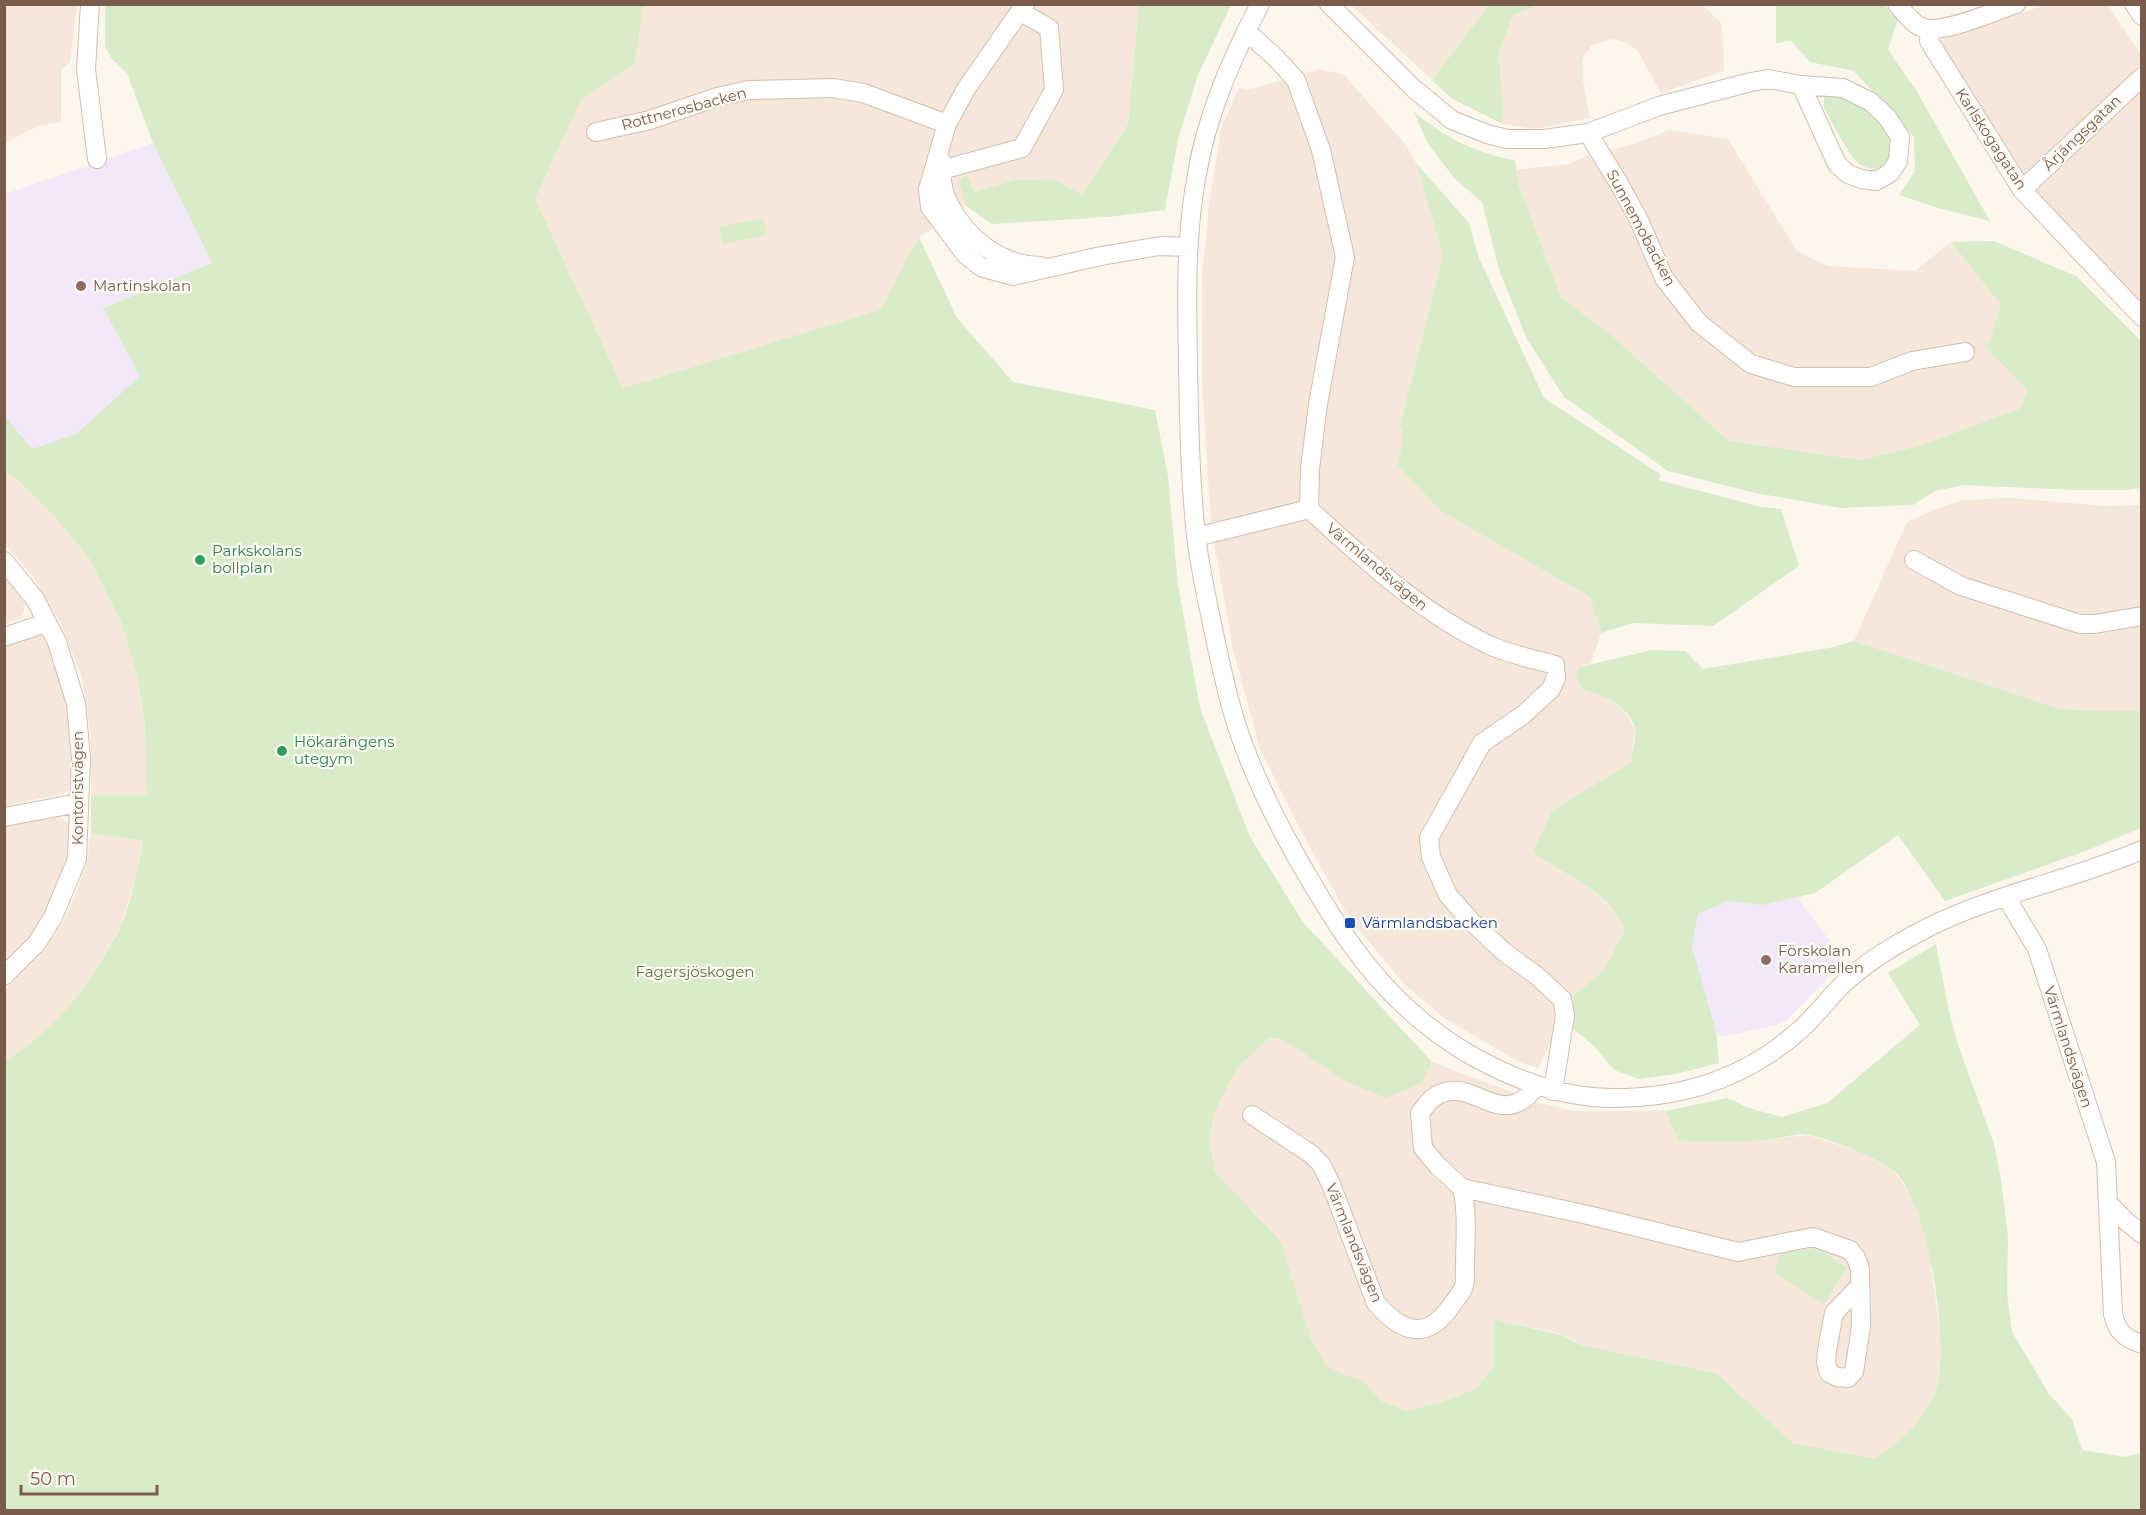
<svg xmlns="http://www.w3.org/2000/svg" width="2146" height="1515" font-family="Montserrat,sans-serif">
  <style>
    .residential { fill: #f5e8da }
    .education { fill: #f3e8fa }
    .green { fill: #d8ecc9 }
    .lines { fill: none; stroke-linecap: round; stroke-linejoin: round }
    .minor-casing { stroke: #d1beb0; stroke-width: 20 }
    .minor { stroke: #fff; stroke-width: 18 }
    .education-dot { fill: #8d6e63; stroke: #fffaf3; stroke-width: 2 }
    .leisure-dot { fill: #2e9e5b; stroke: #fffaf3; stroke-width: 2 }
    .transit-dot { fill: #1a4fb4; stroke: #fffaf3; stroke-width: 2 }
    .labels { text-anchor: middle; stroke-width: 4.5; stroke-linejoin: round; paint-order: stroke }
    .street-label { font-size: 15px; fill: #7a5c4d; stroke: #fffaf3 }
    .education-label { font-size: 15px; fill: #785e54; stroke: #fffaf3; text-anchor: start }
    .leisure-label { font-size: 15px; fill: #27864d; stroke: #fffaf3; text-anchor: start }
    .transit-label { font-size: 15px; fill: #164399; stroke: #fffaf3; text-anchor: start }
    .park-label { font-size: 15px; fill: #537a41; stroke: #fffaf3 }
  </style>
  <rect width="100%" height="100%" fill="#fdf6ec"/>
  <path class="residential" d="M 5,4 L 77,5 L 70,62 L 61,70 L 61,122 L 38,126 L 5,143 Z
    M 643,5 L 1139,5 L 1128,124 L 1082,196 L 1014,180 L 975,192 L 966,176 L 960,181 L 966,206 L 919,237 L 881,310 L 623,388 L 535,199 L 581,100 L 635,63 Z
    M 1351,5 L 1489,5 L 1432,80 Z
    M 1538,5 L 1703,5 L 1722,24 L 1724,71 L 1661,93 L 1637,50 L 1625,42 L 1611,39 L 1591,46 L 1582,59 L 1583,81 L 1590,118 L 1534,129 L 1503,124 L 1499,53 L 1512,16 Z
    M 2045,5 L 2108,5 L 2141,55 L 2141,310 L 2028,188 L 1938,41 Z
    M 1319,69 L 1344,75 L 1405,144 L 1416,163 L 1443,255 L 1400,426 L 1403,437 L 1398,466 L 1441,511 L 1590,597 L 1601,633 L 1591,663 L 1580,667 L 1583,690 L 1596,692 L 1623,708 L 1635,729 L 1631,762 L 1552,811 L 1534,851 L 1548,863 L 1586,886 L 1610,906 L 1625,930 L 1604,970 L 1573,996 L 1538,1068 L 1519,1062 L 1444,1018 L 1405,985 L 1349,918 L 1301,831 L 1260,749 L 1233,649 L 1212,531 L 1207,465 L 1202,378 L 1202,277 L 1209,204 L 1221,129 L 1239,88 L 1249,90 Z
    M 1669,130 L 1728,139 L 1797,251 L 1827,266 L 1915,271 L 1951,242 L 2001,305 L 1987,348 L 2027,390 L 2021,408 L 1919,446 L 1861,460 L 1729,441 L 1610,334 L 1561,297 L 1518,183 L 1516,170 L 1569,164 L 1592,154 L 1635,144 Z
    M 4,472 L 16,479 L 52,514 L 89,558 L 122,624 L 138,678 L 145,726 L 147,795 L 91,795 L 91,733 L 81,675 L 60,622 L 32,575 L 5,545 Z
    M 2010,498 L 2104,506 L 2141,505 L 2141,711 L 2098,711 L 2060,709 L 1854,641 L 1907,522 L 1936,509 L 1963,500 Z
    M 5,574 L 26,603 L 22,618 L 5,624 Z
    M 30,635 L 41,636 L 50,647 L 67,709 L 76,763 L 72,786 L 65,793 L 5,806 L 5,645 Z
    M 59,816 L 70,825 L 68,855 L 59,885 L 46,912 L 29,938 L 5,962 L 5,826 Z
    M 91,833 L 143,841 L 135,882 L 120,928 L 89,980 L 60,1019 L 23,1050 L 5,1061 L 5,990 L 46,949 L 63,922 L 75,896 L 87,861 Z
    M 1269,1038 L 1282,1039 L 1345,1081 L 1422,1083 L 1432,1062 L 1541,1103 L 1575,1111 L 1665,1111 L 1679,1141 L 1764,1140 L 1808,1135 L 1857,1151 L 1893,1170 L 1912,1197 L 1927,1238 L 1942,1347 L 1937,1387 L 1924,1416 L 1900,1442 L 1875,1460 L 1793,1443 L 1716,1373 L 1581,1345 L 1561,1334 L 1493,1319 L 1493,1368 L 1475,1389 L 1445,1401 L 1406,1411 L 1381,1401 L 1364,1381 L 1344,1375 L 1326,1365 L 1311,1339 L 1280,1240 L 1215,1172 L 1210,1143 L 1213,1115 L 1237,1068 Z"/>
  <path class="education" d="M 153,143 L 212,263 L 103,308 L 141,376 L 76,434 L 32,449 L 5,416 L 5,194 Z
    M 1797,897 L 1836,949 L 1836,970 L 1787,1020 L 1775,1025 L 1722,1037 L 1716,1031 L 1692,946 L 1698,914 L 1728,901 L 1763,905 Z"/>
  <path class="green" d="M 105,5 L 643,5 L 635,64 L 581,100 L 535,199 L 623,388 L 880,310 L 919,237 L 957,318 L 1013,382 L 1155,410 L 1168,476 L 1178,585 L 1200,708 L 1250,837 L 1303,922 L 1432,1062 L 1422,1083 L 1386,1098 L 1345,1081 L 1282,1039 L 1269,1038 L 1237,1068 L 1213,1115 L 1210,1143 L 1215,1172 L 1280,1240 L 1311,1339 L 1326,1365 L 1344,1375 L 1364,1381 L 1381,1401 L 1406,1411 L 1445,1401 L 1475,1389 L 1493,1368 L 1493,1319 L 1561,1335 L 1581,1345 L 1716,1373 L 1793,1443 L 1875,1459 C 1903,1439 1924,1422 1936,1389 C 1951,1350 1928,1191 1890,1168 C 1866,1154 1838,1142 1810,1135 C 1797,1132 1779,1139 1765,1140 C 1737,1143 1707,1141 1679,1141 L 1665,1111 L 1727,1098 L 1749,1108 L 1782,1117 L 1827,1103 L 1920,1025 L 1888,973 L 1936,944 L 1948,1007 L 1958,1045 L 1994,1144 L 2001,1179 L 2008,1237 L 2007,1293 L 2012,1332 L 2049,1394 L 2072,1419 L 2082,1450 L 2125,1457 L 2141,1453 L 2141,1510 L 5,1510 L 5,1061 C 51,1032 77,1002 105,954 C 110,945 117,936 121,926 C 132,899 138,870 143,841 L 91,833 L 91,795 L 147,795 L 145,726 L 138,678 L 122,624 L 89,558 L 52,514 L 16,479 L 5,472 L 5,416 L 32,449 L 76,434 L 140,376 L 103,308 L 212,263 L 153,143 L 127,73 L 112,59 L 105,46 Z
    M 1139,5 L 1231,5 L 1198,75 L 1178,139 L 1165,210 L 1108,217 L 992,224 L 966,206 L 959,181 L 966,175 L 975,192 L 1014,180 L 1054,179 L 1082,195 L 1128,124 Z
    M 1489,5 L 1538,5 L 1512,16 L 1499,53 L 1503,124 L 1451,98 L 1432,80 Z
    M 1776,5 L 1883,5 L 1898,18 L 1888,50 L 1916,90 L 1990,221 L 1938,208 L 1899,195 L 1915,171 L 1914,137 L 1854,71 L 1810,62 L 1791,41 L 1776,43 Z
    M 1829,95 C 1857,100 1894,118 1891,153 C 1889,172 1866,173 1855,160 C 1843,145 1834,125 1824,108 L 1824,98 Z
    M 1414,112 C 1445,137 1476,154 1515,160 L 1518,183 L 1561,297 L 1610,334 L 1729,441 L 1861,460 L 1919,446 L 2021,408 L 2027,390 L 1987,348 L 2001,305 L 1951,242 L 1994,241 L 2076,276 L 2141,341 L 2141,488 L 2127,490 L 2075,490 L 1964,485 L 1935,491 L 1913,505 L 1841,508 L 1755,493 L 1668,471 L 1564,397 L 1527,339 L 1499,270 L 1482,202 L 1455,179 L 1428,144 Z
    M 1416,163 L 1469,223 L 1479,258 L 1544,398 L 1660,474 L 1659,480 L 1761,507 L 1781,509 L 1799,566 L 1713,626 L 1633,623 L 1601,633 L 1590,597 L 1441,511 L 1398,466 L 1403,437 L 1400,425 L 1443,255 Z
    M 763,218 L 766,235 L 723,244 L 719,227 Z
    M 1854,641 L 2060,709 L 2098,711 L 2141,711 L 2141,828 L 2083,852 L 1945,901 L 1898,835 L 1815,893 L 1763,905 L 1728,901 L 1698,914 L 1692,946 L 1716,1031 L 1719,1063 L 1676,1074 L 1639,1079 L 1614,1070 L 1594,1046 L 1571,1027 L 1573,996 L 1604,970 L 1625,930 C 1620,922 1616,913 1610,906 C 1589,883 1557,871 1533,852 L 1552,811 L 1631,762 C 1632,752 1637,737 1635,728 C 1629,706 1603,694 1583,690 L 1576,677 L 1580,667 L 1652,650 L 1685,651 L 1703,669 L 1829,648 Z
    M 1819,1249 L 1847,1268 L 1824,1304 L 1775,1273 L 1781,1250 Z"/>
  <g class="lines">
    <g class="minor-casing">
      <path id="minor" d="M 90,4 L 86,69 L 97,159
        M 1025,4 L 966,89 L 947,124 L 928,189 L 930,207 L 965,254 L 981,267 L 1013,276 L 1101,256 L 1160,246 L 1188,247
        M 1260,4 C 1232,58 1207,114 1197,174 C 1185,237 1187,300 1188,364 C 1189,421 1190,479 1196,535 C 1200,570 1208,604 1215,638 C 1223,675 1231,713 1245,749 C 1263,796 1287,842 1313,885 C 1355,957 1400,1015 1474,1057 C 1516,1080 1560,1097 1609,1098 C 1682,1099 1747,1078 1801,1029 C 1815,1016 1827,1001 1840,987 C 1865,962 1896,944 1927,928 C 1994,894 2072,880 2142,850
        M 1329,4 L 1413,88 L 1452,120 L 1487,134 L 1507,139 L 1544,139 L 1588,133 L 1659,106 L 1751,82 L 1768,79 L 1801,85 L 1843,88 L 1871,102 L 1887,117 L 1900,137 L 1898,161 L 1890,173 L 1876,181 L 1861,179 L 1848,174 L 1837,164 L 1801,85
        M 1897,4 C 1904,12 1912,23 1921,27 C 1940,36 1995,11 2016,4
        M 2134,4 L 2142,16
        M 1246,31 L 1276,58 L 1296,80 L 1321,150 L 1345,257 L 1318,404 L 1310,469 L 1309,509
        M 1930,31 L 1929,41 L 2022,190 L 2142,317
        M 596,132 L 650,120 L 717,97 L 749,90 L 833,88 L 863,93 L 947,124
        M 1588,133 L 1618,182 L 1638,218 L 1664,278 L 1699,323 L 1751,364 L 1794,377 L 1871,377 L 1912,361 L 1965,352
        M 941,161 C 942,175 941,189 948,202 C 965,237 1000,266 1041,266
        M 941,170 L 1022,148 L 1054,90 L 1049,28 L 1021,12
        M 2022,190 L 2142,77
        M 1196,537 L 1309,509 C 1365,560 1420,612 1489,645 C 1509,654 1533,659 1555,665 L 1556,678 L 1551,689 L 1523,715 L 1482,743 L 1429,838 L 1431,857 L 1448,895 L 1471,921 L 1504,952 L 1537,976 L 1562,999 L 1565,1015 L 1553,1091
        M 1914,560 L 1961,586 L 2080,624 L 2095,624 L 2142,616
        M 4,561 L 35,599 L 57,642 L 76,704 L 81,758 L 77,859 L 53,917 L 37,943 L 4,976
        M 4,637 L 46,623
        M 4,817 L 79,803
        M 2006,897 L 2037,949 L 2106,1162 L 2113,1314 C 2117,1332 2124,1338 2142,1344
        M 1536,1086 C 1500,1136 1472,1070 1433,1098 C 1428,1102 1424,1108 1420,1113 L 1423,1148 L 1438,1166 L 1462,1188 L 1588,1215 L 1738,1252 L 1813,1237 L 1850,1250 L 1856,1258 L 1860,1269 L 1861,1326 L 1854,1372 L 1848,1378 L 1837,1377 L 1829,1373 L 1826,1363 L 1827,1350 L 1834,1313 L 1860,1286
        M 1252,1115 L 1311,1154 L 1321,1164 L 1331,1184 L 1376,1303 C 1401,1332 1426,1342 1451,1306 C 1455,1300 1462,1293 1464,1286 C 1466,1281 1464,1273 1465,1268 C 1465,1241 1468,1214 1462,1188
        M 2108,1203 L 2127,1222 L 2142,1234"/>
    </g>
    <use href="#minor" class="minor"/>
  </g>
  <g class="education-dot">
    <circle cx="81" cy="286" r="6"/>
    <circle cx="1766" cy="960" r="6"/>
  </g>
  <g class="leisure-dot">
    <circle cx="200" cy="560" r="6"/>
    <circle cx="282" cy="751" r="6"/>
  </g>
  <rect class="transit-dot" x="1344" y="917" width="12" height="12" rx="3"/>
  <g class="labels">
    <g class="street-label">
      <text transform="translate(684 109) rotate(-15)" y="5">Rottnerosbacken</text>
      <text transform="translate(2082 133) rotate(-44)" y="5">Årjängsgatan</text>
      <text transform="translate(1991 139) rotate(57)" y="5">Karlskogagatan</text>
      <text transform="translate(1641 228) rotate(62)" y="5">Sunnemobacken</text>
      <text transform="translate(1377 567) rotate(40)" y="5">Värmlandsvägen</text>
      <text transform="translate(78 788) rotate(-90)" y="5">Kontoristvägen</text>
      <text transform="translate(2068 1047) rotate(72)" y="5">Värmlandsvägen</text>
      <text transform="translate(1354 1243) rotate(68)" y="5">Värmlandsvägen</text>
    </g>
    <g class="education-label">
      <text x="93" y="291">Martinskolan</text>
      <text x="1778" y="956">Förskolan<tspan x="1778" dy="17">Karamellen</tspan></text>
    </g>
    <g class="leisure-label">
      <text x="212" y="556">Parkskolans<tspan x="212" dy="17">bollplan</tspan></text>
      <text x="294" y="747">Hökarängens<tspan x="294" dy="17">utegym</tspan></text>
    </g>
    <g class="transit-label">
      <text x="1362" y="928">Värmlandsbacken</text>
    </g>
    <g class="park-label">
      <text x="695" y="977">Fagersjöskogen</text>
    </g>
  </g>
  <rect width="2146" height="1515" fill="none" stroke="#7a5c4d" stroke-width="12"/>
  <path d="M21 1485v9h136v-9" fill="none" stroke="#7a5c4d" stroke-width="3"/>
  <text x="30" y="1485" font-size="18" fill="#7a5c4d" stroke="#fffaf3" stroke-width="4.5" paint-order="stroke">50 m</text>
</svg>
